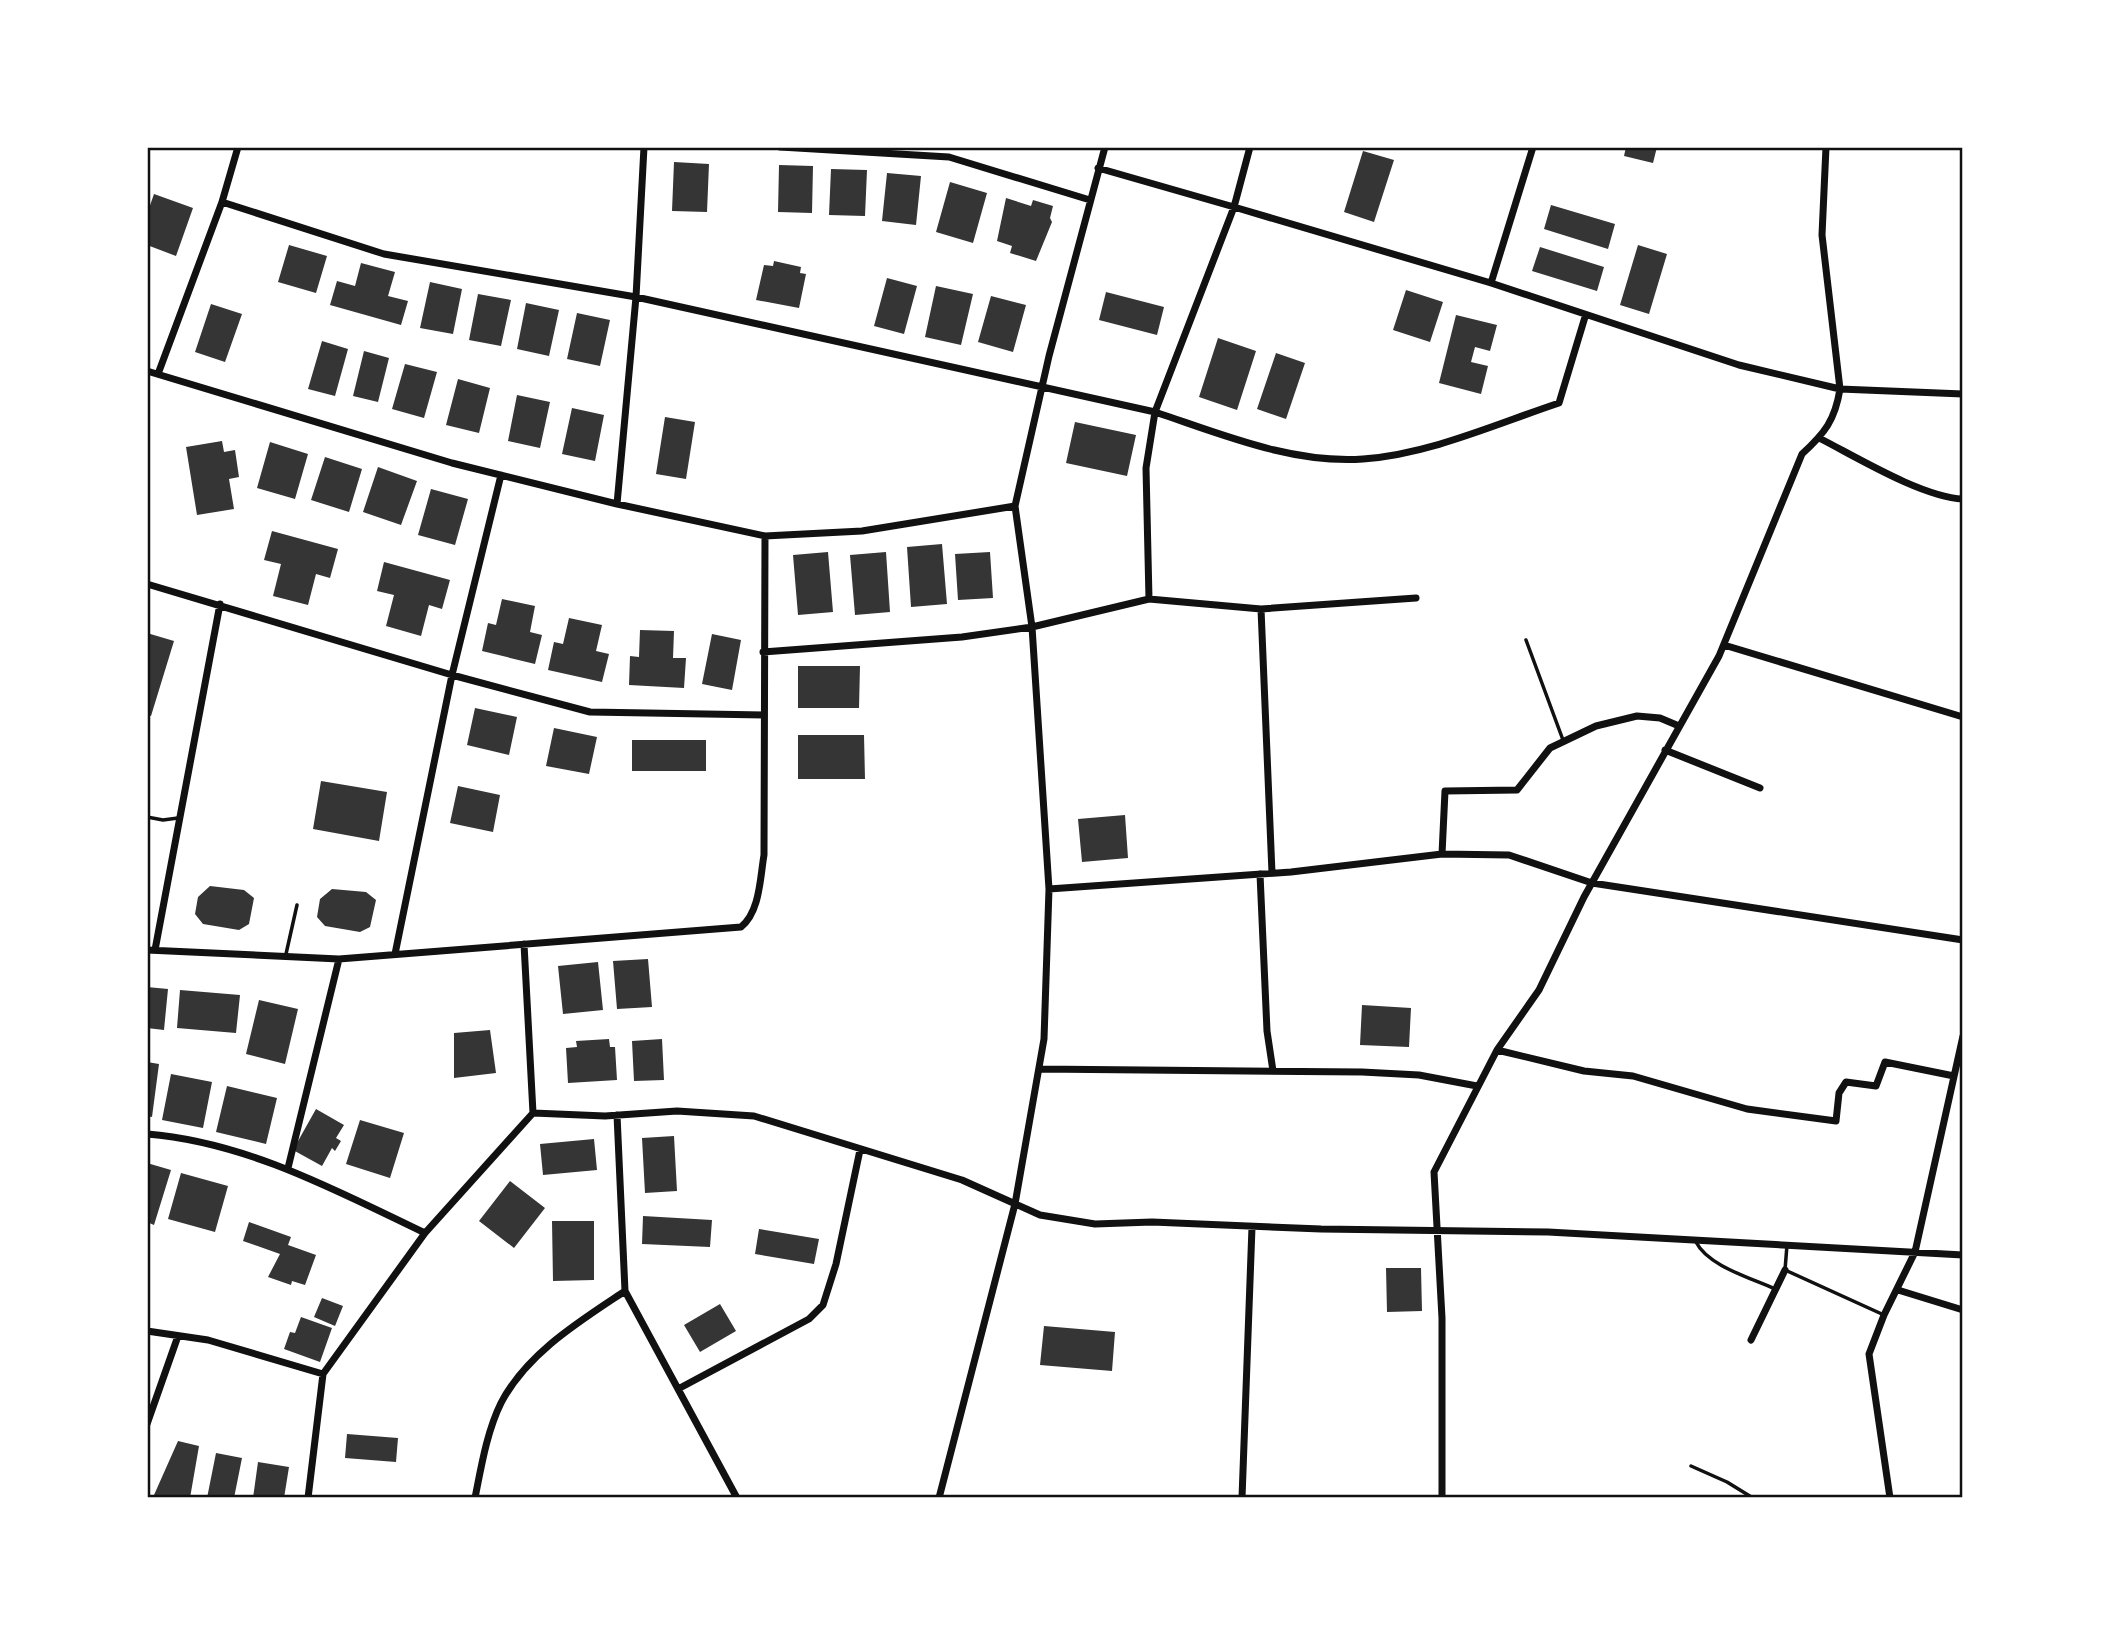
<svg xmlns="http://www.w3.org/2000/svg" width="2110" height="1645" font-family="'Golos Text',sans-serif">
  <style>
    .building { fill: #353535 }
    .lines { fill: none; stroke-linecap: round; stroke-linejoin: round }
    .service { stroke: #111; stroke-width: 3.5 }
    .minor { stroke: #111; stroke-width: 7 }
    .neatline { fill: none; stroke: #111; stroke-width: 2.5 }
  </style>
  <rect width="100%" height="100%" fill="#fff"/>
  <path class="building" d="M 1626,147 L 1657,147 L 1653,163 L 1624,156 Z
    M 1363,151 L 1394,160 L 1374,222 L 1344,212 Z
    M 674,162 L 709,164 L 707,212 L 672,211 Z
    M 779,165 L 813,166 L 812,213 L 778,212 Z
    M 831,169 L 867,170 L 865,216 L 829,215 Z
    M 887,173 L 921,176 L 916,225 L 882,221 Z
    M 950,182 L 987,193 L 973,243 L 936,232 Z
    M 154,194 L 193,208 L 176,256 L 147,245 L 147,214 Z
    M 1006,198 L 1031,206 L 1033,200 L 1053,206 L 1050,218 L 1052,222 L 1036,261 L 1010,253 L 1012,246 L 997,241 Z
    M 1551,205 L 1615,224 L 1608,249 L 1544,229 Z
    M 289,245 L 327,256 L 316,293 L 278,282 Z
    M 1638,245 L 1667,254 L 1649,314 L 1620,305 Z
    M 1540,247 L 1604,267 L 1597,291 L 1532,271 Z
    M 774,261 L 801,267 L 800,273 L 806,274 L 799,308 L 756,300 L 764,265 L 773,266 Z
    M 361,263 L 395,272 L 388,296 L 408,301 L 401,325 L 330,305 L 337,281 L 355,286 Z
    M 887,278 L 917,286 L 904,334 L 874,326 Z
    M 430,282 L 462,289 L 453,334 L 420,328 Z
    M 936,286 L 973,294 L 961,345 L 925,337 Z
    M 1406,290 L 1443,302 L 1430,342 L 1393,330 Z
    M 1106,292 L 1164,307 L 1157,335 L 1099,320 Z
    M 478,294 L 511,300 L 501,346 L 469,340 Z
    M 991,296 L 1026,305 L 1013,352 L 978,342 Z
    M 526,303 L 559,310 L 549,356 L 517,349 Z
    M 211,304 L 242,314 L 225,362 L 195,352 Z
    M 577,313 L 610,320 L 600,366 L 567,359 Z
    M 1456,315 L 1497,325 L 1490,351 L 1475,347 L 1471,362 L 1488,366 L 1481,394 L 1439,383 Z
    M 1218,338 L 1256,351 L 1237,410 L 1199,397 Z
    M 322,341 L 348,349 L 335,396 L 308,389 Z
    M 364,351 L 389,358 L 378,402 L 353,396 Z
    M 1276,353 L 1305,363 L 1286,419 L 1257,409 Z
    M 405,364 L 437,372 L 424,418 L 392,409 Z
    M 458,379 L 490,388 L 479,433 L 446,425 Z
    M 517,395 L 550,402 L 540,448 L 508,441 Z
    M 572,408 L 604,415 L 595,461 L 562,454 Z
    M 665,417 L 695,422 L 686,479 L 656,474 Z
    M 1075,422 L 1136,435 L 1127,476 L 1066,463 Z
    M 222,441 L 224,452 L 235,450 L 239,477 L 229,479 L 234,509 L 197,515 L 186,447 Z
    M 270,442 L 308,454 L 295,499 L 257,488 Z
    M 325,457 L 362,469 L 349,512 L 311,500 Z
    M 378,467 L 417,481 L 401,525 L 363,512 Z
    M 431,489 L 468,499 L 455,545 L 418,535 Z
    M 272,531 L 338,549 L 330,578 L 316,574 L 308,605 L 273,596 L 281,564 L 264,560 Z
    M 942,544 L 947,604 L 911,607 L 907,547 Z
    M 828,552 L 833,612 L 798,615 L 793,555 Z
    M 886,552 L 890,612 L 855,615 L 850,555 Z
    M 990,552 L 993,598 L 958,600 L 955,554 Z
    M 384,562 L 450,580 L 442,609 L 429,605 L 421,636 L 386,626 L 394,595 L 377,591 Z
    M 502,599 L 535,606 L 530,632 L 542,635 L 535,664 L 482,651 L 488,623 L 496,625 Z
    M 569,618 L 602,625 L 596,651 L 609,654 L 602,682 L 548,670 L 554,642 L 563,644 Z
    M 640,630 L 674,631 L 673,658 L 686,658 L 684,688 L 629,685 L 630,656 L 639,657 Z
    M 147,633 L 174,641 L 151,716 L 147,715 Z
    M 712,634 L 741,640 L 732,690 L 702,684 Z
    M 798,666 L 860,666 L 859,708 L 798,708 Z
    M 475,708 L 517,717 L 509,755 L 467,745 Z
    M 554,728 L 597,737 L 589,774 L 546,766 Z
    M 798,735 L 864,735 L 865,779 L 798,779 Z
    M 632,740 L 706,740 L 706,771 L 632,771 Z
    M 321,781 L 387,792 L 379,841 L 313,829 Z
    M 458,786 L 500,795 L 493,832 L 450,823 Z
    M 1125,815 L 1128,858 L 1082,862 L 1078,819 Z
    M 210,886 L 244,890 L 254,898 L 249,924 L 239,930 L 203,924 L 195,914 L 198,897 Z
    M 332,889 L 366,892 L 376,900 L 370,927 L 360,932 L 325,926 L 317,917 L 320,899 Z
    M 648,959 L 652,1007 L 617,1009 L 613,961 Z
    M 598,962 L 603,1010 L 563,1014 L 558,966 Z
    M 147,987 L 168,989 L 164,1030 L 147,1028 Z
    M 180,990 L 240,995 L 236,1033 L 177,1028 Z
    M 259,1000 L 298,1009 L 285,1064 L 246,1054 Z
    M 1362,1005 L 1411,1008 L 1409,1047 L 1360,1045 Z
    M 490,1030 L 496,1073 L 454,1078 L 454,1033 Z
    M 609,1039 L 610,1047 L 615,1047 L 617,1080 L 568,1083 L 566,1048 L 577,1047 L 576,1041 Z
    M 662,1039 L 664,1080 L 634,1081 L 632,1041 Z
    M 147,1062 L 159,1064 L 152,1117 L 147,1116 Z
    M 171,1074 L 212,1082 L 203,1128 L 162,1120 Z
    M 227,1086 L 277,1098 L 266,1144 L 216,1132 Z
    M 316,1109 L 344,1125 L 336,1138 L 341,1141 L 335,1151 L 332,1148 L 322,1166 L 293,1150 Z
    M 360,1120 L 404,1133 L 390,1178 L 346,1164 Z
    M 674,1136 L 677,1191 L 645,1193 L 642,1138 Z
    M 594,1139 L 597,1170 L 543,1175 L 540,1144 Z
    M 147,1163 L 171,1170 L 154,1225 L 147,1222 Z
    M 181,1173 L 228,1186 L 215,1232 L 168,1219 Z
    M 510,1181 L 545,1208 L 514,1248 L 479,1221 Z
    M 643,1216 L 712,1220 L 710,1247 L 642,1244 Z
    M 552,1221 L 594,1221 L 594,1280 L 553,1281 Z
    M 249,1222 L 291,1237 L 288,1245 L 316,1255 L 305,1285 L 292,1281 L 291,1285 L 268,1277 L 280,1254 L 243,1241 Z
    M 759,1229 L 819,1239 L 814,1264 L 755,1254 Z
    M 1386,1268 L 1421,1268 L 1422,1311 L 1387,1312 Z
    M 322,1298 L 343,1306 L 335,1326 L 314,1317 Z
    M 720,1304 L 736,1331 L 700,1352 L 684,1325 Z
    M 301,1317 L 332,1328 L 320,1362 L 284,1349 L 290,1332 L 295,1333 Z
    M 1044,1326 L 1115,1332 L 1112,1371 L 1040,1365 Z
    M 347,1434 L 398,1438 L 396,1462 L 345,1458 Z
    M 178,1441 L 199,1446 L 190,1498 L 154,1495 Z
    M 216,1453 L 242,1458 L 234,1498 L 207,1498 Z
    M 258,1462 L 289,1467 L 284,1498 L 253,1498 Z"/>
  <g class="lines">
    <path class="service" d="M 1526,640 L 1563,740
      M 147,817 L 163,820 L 178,818
      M 286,954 L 297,905
      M 1696,1242 C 1708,1266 1751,1278 1775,1289
      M 1787,1245 L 1785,1270 L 1884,1315
      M 1691,1466 L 1727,1482 L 1753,1498"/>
    <path class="minor" d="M 780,147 L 949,157 L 1090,200
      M 1098,168 L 1234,207 L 1250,147
      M 222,202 L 384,254 L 636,297 L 1155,412 L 1146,468 L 1149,599 L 1032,627 L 1015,506 L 1049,356 L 1105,147
      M 1491,283 L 1533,147
      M 1585,317 L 1559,403 C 1496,424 1430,454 1363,459 C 1292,464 1221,434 1155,412 L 1234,207 L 1491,283 L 1739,365 L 1840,389 L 1963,394
      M 147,371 L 452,463 L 617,504 L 765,536 L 862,531 L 1015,506
      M 158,374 L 222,202 L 238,147
      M 1821,439 C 1858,458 1922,497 1963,499
      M 617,504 L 636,297 L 644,147
      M 147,584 L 452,675 L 590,712 L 764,715
      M 1149,599 L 1261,609 L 1416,598
      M 1261,609 L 1272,873
      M 1724,645 L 1963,717
      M 763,652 L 962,637 L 1032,627 L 1049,889 L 1044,1039 L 1015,1204 L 939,1498
      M 1665,750 L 1760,788
      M 1442,854 L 1445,791 L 1517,790 L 1550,748 L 1596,726 L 1637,716 L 1660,718 L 1679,726
      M 1260,874 L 1267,1031 L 1273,1071
      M 1049,889 L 1291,872 L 1442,854 L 1509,855 L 1592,883 L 1963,940
      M 147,950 L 339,959 L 741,927 C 760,912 760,878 764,855 L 765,536
      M 155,950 L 220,604
      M 395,954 L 452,675 L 501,475
      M 1497,1050 L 1584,1071 L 1633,1076 L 1747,1109 L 1836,1121 L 1839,1093 L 1846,1082 L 1876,1086 L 1885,1062 L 1954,1076
      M 1039,1069 L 1362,1072 L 1419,1075 L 1477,1086
      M 533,1113 L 605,1116 L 677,1111 L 754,1116 L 962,1180 L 1040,1215 L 1095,1224 L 1152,1222 L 1321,1229 L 1548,1232 L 1963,1255
      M 617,1115 L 625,1291 L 737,1498
      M 147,1134 C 247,1142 337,1191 425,1233
      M 288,1168 L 339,959
      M 1898,1290 L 1963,1310
      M 147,1331 L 208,1340 L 323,1374
      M 1751,1340 L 1785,1270
      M 678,1389 L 809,1319 L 823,1305 L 836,1264 L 860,1150
      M 147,1424 L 178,1336
      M 308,1498 L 323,1374 L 425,1233 L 533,1113 L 524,944
      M 475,1498 C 481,1468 487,1431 501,1403 C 527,1353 580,1321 625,1291
      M 1242,1498 L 1252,1227
      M 1442,1498 L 1442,1318 L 1434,1172 L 1497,1050 L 1539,990 L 1584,897 L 1719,656 L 1802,454 C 1825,433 1835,420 1840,389 L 1822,235 L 1826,147
      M 1890,1498 L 1869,1354 L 1884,1315 L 1915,1252 L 1963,1036"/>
  </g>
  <rect width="2110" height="1645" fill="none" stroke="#ffffff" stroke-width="298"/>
  <rect x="149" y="149" width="1812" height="1347" class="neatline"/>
</svg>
